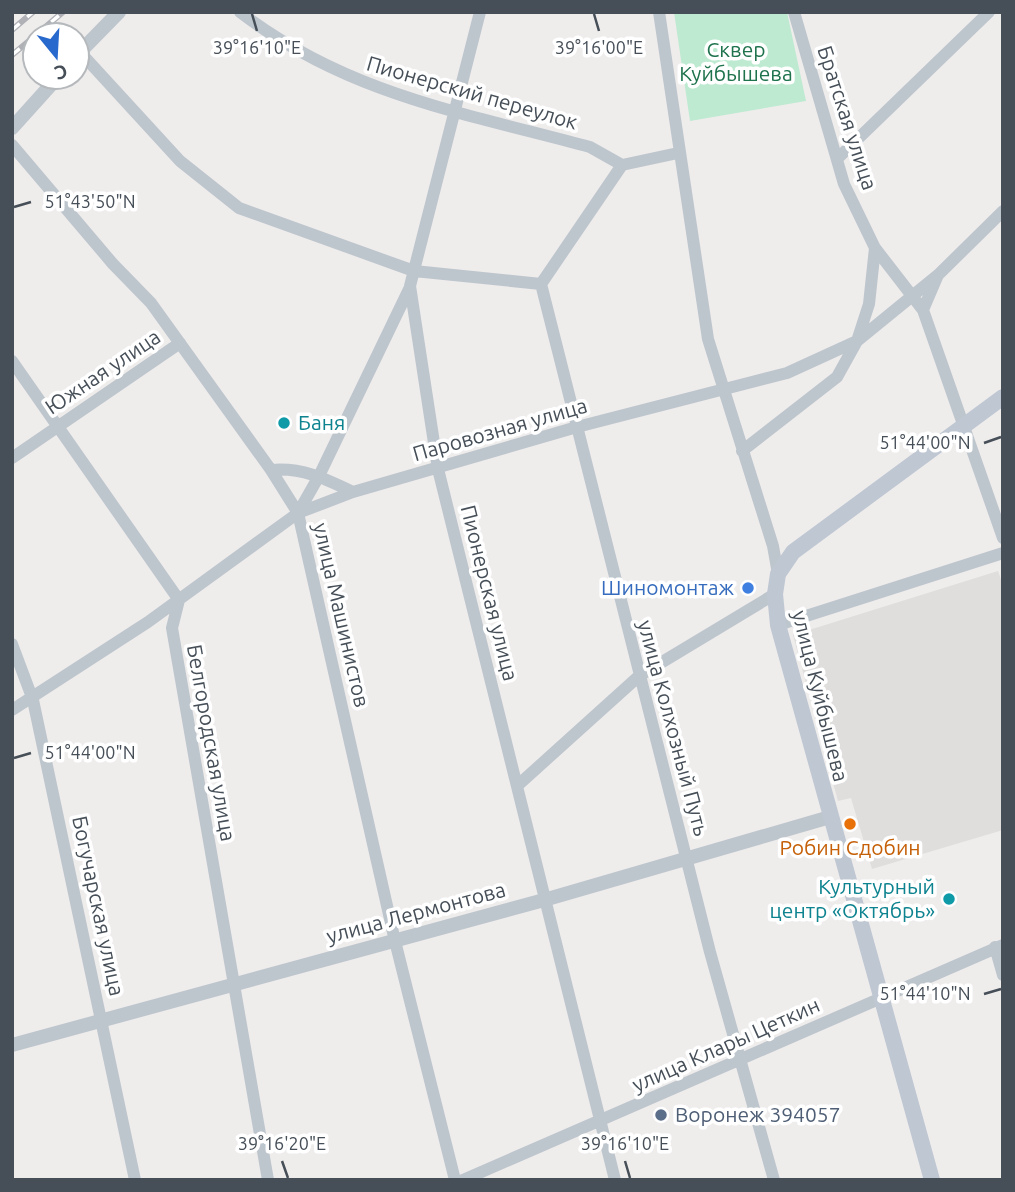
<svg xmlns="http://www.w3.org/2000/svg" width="1015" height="1192" font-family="Ubuntu,sans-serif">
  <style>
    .education { fill: #e0dddd }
    .green { fill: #bdead0 }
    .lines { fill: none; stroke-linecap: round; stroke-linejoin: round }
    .minor { stroke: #bec6cd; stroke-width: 12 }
    .tertiary { stroke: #bec6cd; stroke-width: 14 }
    .secondary { stroke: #bec7d2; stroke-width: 16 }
    .rail-casing { stroke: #afb1b6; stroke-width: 6 }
    .rail { stroke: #fff; stroke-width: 3.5; stroke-dasharray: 10; stroke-linecap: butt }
    .ticks { fill: none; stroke: #464f58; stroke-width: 2.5 }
    .culture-dot { fill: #0f9aa8; stroke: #fff; stroke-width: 2.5 }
    .shop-dot { fill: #3f7fe0; stroke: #fff; stroke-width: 2.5 }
    .food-dot { fill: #e8710a; stroke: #fff; stroke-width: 2.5 }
    .service-dot { fill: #5c6f8a; stroke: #fff; stroke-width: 2.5 }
    .labels { text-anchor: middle; stroke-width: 7; stroke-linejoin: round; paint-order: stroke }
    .park-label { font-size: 21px; fill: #1e724c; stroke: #fff }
    .street-label { font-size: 21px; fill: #464f58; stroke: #fff }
    .culture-label { font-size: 21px; fill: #0d838f; stroke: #fff; text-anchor: start }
    .shop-label { font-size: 21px; fill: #366cbe; stroke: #fff; text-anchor: end }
    .food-label { font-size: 21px; fill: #c56008; stroke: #fff }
    .service-label { font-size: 21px; fill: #4e5e75; stroke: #fff; text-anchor: start }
    .ticks-label { font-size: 18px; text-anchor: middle; fill: #464f58; stroke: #fff; stroke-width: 7; stroke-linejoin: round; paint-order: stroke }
  </style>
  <rect width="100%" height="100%" fill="#efecec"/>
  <path class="education" d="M 998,571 L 1003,586 L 1003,830 L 872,869 L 851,798 L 838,801 L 793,635 Z"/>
  <path class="green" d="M 674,12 L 787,12 L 806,101 L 690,121 Z"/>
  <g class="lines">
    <path class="minor" d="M 240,12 C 347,94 464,113 590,147 L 622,165
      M 480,12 L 410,286 L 438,469 L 615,1180
      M 659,12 L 708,339 L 773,546 L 778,574
      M 794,12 L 844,184 L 875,248 L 923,310 L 1003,538
      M 80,52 L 180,161 L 239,208 L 414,271 L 541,284 L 622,165 L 678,153
      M 12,145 L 113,264 L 151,303 L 271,470 L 298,513 L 395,941 L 455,1180
      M 837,159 L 989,12
      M 541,284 L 710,952 L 774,1180
      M 923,310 L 938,275
      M 12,361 L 179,600 L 172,628 L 268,1180
      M 742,451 L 837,377 L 857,341 L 869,304 L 875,248
      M 12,458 L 180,343
      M 271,470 C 302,467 326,479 353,492
      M 298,513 L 319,476 L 410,287
      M 778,625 L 1003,553
      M 12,644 L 33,700 L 135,1180
      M 12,710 L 148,622 L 298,513 L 353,492 L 577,427 L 787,373 L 857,341 L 938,275 L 1003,211
      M 517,786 L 639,676 L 775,594
      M 995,947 L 1003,975
      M 463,1180 L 1003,945"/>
    <path class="tertiary" d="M 77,55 L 119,12
      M 12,128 L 58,77
      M 12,1045 L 544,900 L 830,817"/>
    <path class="secondary" d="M 932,1180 L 778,625 L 775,594 L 778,574 L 793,552 L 1003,397"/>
    <g class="rail-casing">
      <path id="rail" d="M 12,30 L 33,12
        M 36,35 L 63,12
        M 12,55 L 35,36"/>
    </g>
    <use href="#rail" class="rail"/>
  </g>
  <path class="ticks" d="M 252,14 L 257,31M 594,14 L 599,31M 14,207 L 31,202M 984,443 L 1001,437M 14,758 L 31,753M 984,994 L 1001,989M 282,1161 L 288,1178M 625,1161 L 630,1178"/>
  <g class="culture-dot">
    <circle cx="284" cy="423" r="7"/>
    <circle cx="949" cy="899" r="7"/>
  </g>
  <circle class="shop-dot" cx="748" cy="588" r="7"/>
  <circle class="food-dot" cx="850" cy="824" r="7"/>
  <circle class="service-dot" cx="661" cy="1115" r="7"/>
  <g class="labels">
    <g class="park-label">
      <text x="736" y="57">Сквер<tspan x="736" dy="24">Куйбышева</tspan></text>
    </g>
    <g class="street-label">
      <text transform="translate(472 93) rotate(16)" y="7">Пионерский переулок</text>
      <text transform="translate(847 118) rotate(72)" y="7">Братская улица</text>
      <text transform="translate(103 372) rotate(-34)" y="7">Южная улица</text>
      <text transform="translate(500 430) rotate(-16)" y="7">Паровозная улица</text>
      <text transform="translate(489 593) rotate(76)" y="7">Пионерская улица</text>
      <text transform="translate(341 615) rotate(77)" y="7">улица Машинистов</text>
      <text transform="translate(820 696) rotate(76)" y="7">улица Куйбышева</text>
      <text transform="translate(673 728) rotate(75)" y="7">улица Колхозный Путь</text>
      <text transform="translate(211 743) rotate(80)" y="7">Белгородская улица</text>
      <text transform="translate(98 906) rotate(78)" y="7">Богучарская улица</text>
      <text transform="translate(416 913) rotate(-15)" y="7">улица Лермонтова</text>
      <text transform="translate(726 1045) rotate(-24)" y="7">улица Клары Цеткин</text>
    </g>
    <g class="culture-label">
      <text x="298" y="430">Баня</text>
      <text x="935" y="894" text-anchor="end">Культурный<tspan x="935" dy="24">центр «Октябрь»</tspan></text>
    </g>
    <g class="shop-label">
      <text x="734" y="595">Шиномонтаж</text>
    </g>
    <g class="food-label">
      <text x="850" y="855">Робин Сдобин</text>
    </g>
    <g class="service-label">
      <text x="675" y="1122">Воронеж 394057</text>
    </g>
  </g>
  <g class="ticks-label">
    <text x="257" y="54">39°16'10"E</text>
    <text x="599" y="54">39°16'00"E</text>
    <text x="90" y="208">51°43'50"N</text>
    <text x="925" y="449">51°44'00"N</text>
    <text x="90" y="759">51°44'00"N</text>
    <text x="925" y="1000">51°44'10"N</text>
    <text x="282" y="1150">39°16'20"E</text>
    <text x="625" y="1150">39°16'10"E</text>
  </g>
  <rect width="1015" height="1192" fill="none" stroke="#464f58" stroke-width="28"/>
  <g transform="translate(56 56) rotate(162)"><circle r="33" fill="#ffffff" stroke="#b5b9bc" stroke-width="2"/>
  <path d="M0-5L12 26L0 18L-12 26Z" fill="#2869cd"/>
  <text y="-10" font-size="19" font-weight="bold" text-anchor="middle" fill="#464f58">С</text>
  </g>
</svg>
